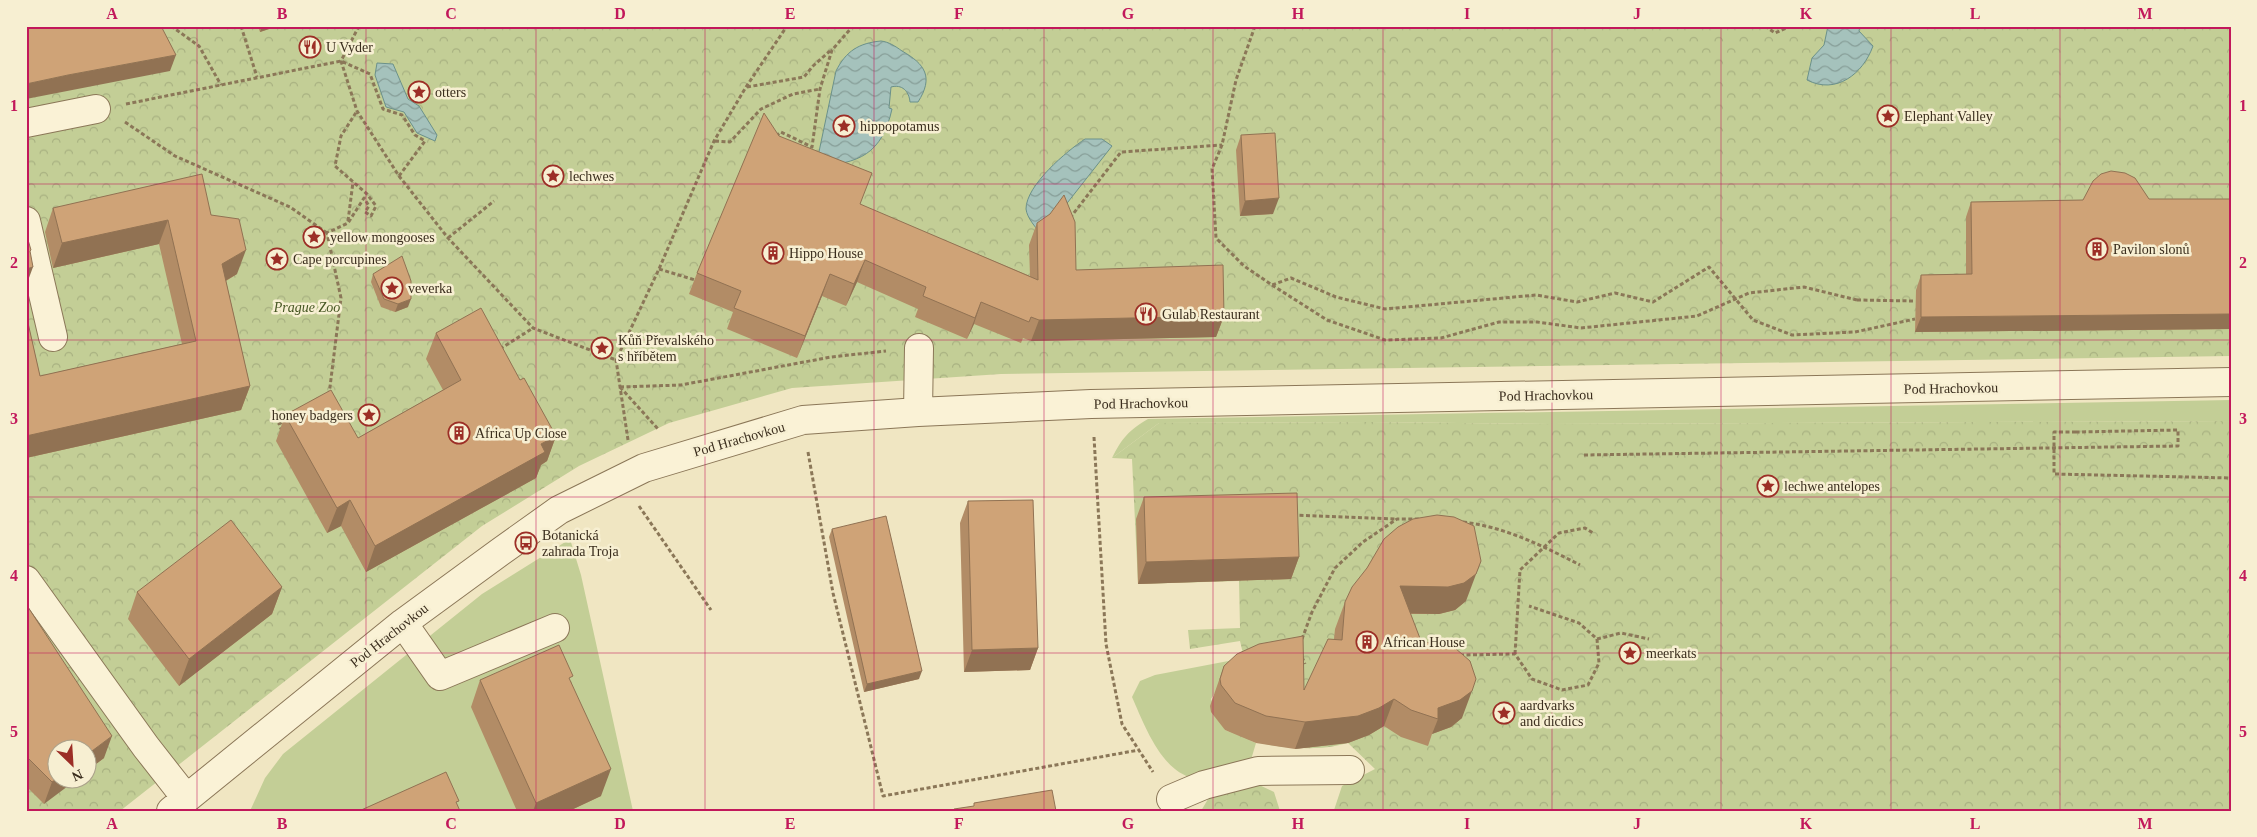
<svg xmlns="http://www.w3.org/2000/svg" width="2257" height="837" font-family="'Times New Roman',serif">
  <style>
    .green { fill: #c3ce96 }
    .park { fill: url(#park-crowns); fill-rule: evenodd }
    .water { fill: url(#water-waves); stroke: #6b918a }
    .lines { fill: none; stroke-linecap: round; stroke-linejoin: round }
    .minor-casing { stroke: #8b7758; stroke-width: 30 }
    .path { stroke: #8b7758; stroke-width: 3; stroke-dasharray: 4 2.5; stroke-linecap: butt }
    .minor { stroke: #faf2d6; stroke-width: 28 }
    .path-bridge { stroke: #8b7758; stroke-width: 3; stroke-dasharray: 4 2.5; stroke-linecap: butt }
    .wall { fill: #b28c66 }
    .shaded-wall { fill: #917253 }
    .building { fill: #cfa377; stroke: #917253 }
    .grid { fill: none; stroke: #c2185b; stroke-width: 1; stroke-opacity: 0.55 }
    .labels { text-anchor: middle; stroke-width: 5; stroke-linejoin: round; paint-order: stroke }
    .poi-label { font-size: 14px; fill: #3a2d1d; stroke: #f7efd2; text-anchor: start }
    .park-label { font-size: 14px; font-style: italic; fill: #465723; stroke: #f7efd2 }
    .street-label { font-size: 14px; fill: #3a2d1d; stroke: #f7efd2 }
    .neatline { fill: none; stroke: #c2185b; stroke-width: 2 }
    .grid-label { font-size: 16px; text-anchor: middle; font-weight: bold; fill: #c2185b }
  </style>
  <defs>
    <pattern id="park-crowns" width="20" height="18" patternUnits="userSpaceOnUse" patternTransform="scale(1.25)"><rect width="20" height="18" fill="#c3ce96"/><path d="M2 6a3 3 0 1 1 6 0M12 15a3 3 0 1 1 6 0" fill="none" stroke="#a8b181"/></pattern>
    <pattern id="water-waves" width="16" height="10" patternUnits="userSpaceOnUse" patternTransform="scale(1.25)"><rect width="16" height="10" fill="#a5c2bc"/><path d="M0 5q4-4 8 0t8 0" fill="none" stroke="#879e98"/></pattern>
  </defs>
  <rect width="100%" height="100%" fill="#f0e6c2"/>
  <path class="green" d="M 2231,400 L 2231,421 L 1550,424 L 1369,422 L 1159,423 L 1112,458 C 1122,438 1129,430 1148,419 Z
    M 570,539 L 581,575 L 633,811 L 250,811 L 265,778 L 283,754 L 482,594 Z
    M 1244,658 L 1215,693 L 1211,699 L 1225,730 L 1256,743 L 1250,763 L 1193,778 C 1161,771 1144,724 1132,697 L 1140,681 L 1155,675 Z"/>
  <path class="park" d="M 26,26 L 2231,26 L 2231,356 L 1001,374 L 792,388 L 669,423 L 579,466 L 482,526 L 120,811 L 32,811 L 26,808 ZM 58,750 L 88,750 L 88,780 L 58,780 Z
    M 2231,421 L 2231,811 L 1318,811 L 1334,810 L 1342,786 L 1375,769 L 1348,743 C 1337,746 1325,748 1314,748 C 1284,750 1192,740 1215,693 L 1244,658 L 1240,641 L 1190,649 L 1188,630 L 1240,628 L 1239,581 L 1138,584 L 1132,459 L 1112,458 L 1159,423 L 1369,422 L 1550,424 Z
    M 1257,784 L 1274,792 L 1280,811 L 1201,811 L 1211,794 Z"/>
  <path class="water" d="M 1828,26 L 1860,26 L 1859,31 L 1873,46 C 1863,74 1836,95 1807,80 L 1812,58 L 1824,45 Z
    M 881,41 C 889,42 895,46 902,51 C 925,64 934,77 918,102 L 910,102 C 909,91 902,84 891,87 L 889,108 L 892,109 C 882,154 859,164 816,166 L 836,71 C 846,51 859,43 881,41 Z
    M 377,63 L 393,64 L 408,99 L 419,106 L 437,135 L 435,141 L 417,133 L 404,112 L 386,107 L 375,75 Z
    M 1085,139 L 1102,139 L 1112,146 L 1042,235 C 1036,228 1027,218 1026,209 C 1026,185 1067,151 1085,139 Z"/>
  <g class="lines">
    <g class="minor-casing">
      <path id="minor" d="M 26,123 L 96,109
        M 26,221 L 53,337
        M 918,412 L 919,348
        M 26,580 L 146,747 L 186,798
        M 403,623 L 440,676 L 555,628
        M 1171,799 L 1204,785 L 1258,771 L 1350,770
        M 171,811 L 403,623 L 500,552 L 559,510 L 644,468 L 803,420 L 918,412 L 1091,404 L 2231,382"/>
    </g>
    <path class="path" d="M 171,26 L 199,46 L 221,85
      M 241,26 L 257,77
      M 359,26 L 341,61 L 357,111 L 399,176 L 448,238 L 533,328 L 616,360
      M 1255,26 L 1236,80 L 1222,145 L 1212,169 L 1216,238 L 1244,266 L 1272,285 L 1291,278 L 1336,297 L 1385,309 L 1536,295 L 1577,302 L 1615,293 L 1653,302 L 1709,267 L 1753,320 L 1792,335 L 1855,332 L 1915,319
      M 1765,26 L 1775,33 L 1791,26
      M 747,87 L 804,77 L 813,66 L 831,50
      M 126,104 L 341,61 L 370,74 L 383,109 L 402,115 L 415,135 L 425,141 L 399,176
      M 125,122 L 175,156 L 290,207 L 327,233
      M 776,136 L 781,132 L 812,147 L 820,89 L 832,50 L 853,26
      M 715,141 L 730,142 L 761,109 L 793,94 L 820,89
      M 1070,218 L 1121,152 L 1222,145
      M 348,221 L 353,182
      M 448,238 L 494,201
      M 659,269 L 695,280
      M 1272,285 L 1327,320 L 1385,340 L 1441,338 L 1499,322 L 1537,322 L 1581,328
      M 1857,300 L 1915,301
      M 500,349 L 533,328
      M 620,387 L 681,385 L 831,357 L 886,351
      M 620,387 L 658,429
      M 329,395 L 341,298 L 327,233 L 348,223 L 364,198 L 369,206 L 365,212 L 371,216 L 376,206 L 367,194 L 335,166 L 341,136 L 357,111
      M 282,431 L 279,424 L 286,420
      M 2076,432 L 2054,432 L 2054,474 L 2231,478
      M 1094,437 L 1106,644 L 1122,724 L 1153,772
      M 628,440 L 616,360 L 659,269 L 714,141 L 746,87 L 787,26
      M 808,452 L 833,593 L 883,796 L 1139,750
      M 639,506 L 711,610
      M 1293,515 L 1397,519
      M 1463,522 C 1505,527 1543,546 1580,565
      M 1302,639 L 1312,612 L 1335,568 L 1363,542 L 1397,519 L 1420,519
      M 1597,639 L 1621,633 L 1649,639
      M 1460,655 L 1515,654 L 1532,679 L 1562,690 L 1588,685 L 1599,663 L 1597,639 L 1579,623 L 1529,606
      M 1302,657 L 1305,664"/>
    <use href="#minor" class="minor"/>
    <path class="path-bridge" d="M 1581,328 L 1697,316 L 1749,293 L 1804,287 L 1857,300
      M 1584,455 L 2178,446 L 2178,430 L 2076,432
      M 1515,654 L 1520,570 L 1559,533 L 1585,528 L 1593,533"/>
  </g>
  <path class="wall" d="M 258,26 L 278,26 L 260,32 Z
    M 1241,135 L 1273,214 L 1240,216 L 1236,150 Z
    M 779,136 L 860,205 L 1030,276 L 1029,245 L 1037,223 L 1076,270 L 1224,316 L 1216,337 L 1031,341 L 1023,338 L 1021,343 L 974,324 L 967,339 L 915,317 L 918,309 L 857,282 L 846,306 L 822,296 L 797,358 L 727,329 L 733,312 L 689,294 L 697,273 Z
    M 2149,199 L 2231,199 L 2231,329 L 1915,332 L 1916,290 L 1921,275 L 1966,274 L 1966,217 L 1971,202 Z
    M 53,208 L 211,215 L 237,274 L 226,281 L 250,386 L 241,410 L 26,458 L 26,314 L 40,376 L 182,344 L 159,244 L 53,268 L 45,232 Z
    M 373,274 L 408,307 L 395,312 L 381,307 L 371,282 Z
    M 436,333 L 520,380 L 556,436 L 547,461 L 541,465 L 536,478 L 366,572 L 341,526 L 327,533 L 276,441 L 285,415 L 358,438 L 443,390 L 426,359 Z
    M 1144,497 L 1299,557 L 1291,579 L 1138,584 L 1136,519 Z
    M 968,501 L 1038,648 L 1030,670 L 964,672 L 960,523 Z
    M 832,529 L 919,679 L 864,692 L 829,537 Z
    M 282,587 L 272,614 L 179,686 L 128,619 L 137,592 Z
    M 1466,601 L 1455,610 L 1439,614 L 1410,614 L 1421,641 L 1462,718 L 1451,727 L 1432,734 L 1428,746 L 1401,737 L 1384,726 L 1369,735 L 1348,743 L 1295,749 L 1256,743 L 1225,730 L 1211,712 L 1210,706 L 1224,666 L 1304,690 L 1334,639 L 1335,629 L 1345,602 Z
    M 26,604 L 104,758 L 88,770 L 88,750 L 58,780 L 44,804 L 26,786 Z
    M 480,680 L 571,681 L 601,796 L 569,811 L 517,811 L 471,707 Z"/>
  <path class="shaded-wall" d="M 262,26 L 278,26 L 260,32 Z
    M 176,55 L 170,71 L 26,99 L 26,84 L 68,75 Z
    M 1279,198 L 1273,214 L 1240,216 L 1245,201 Z
    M 168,220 L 159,244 L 53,268 L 62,243 Z
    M 246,250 L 237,274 L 213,288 L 222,264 Z
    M 865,260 L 857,282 L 846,306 L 854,284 Z
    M 33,267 L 26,286 L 26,269 Z
    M 830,274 L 822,296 L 797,358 L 805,336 Z
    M 411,299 L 408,307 L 395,312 L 398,304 Z
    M 981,302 L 974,324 L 967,339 L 975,318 Z
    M 2231,314 L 2231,329 L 1915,332 L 1921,317 Z
    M 1224,316 L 1216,337 L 1031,341 L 1039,320 Z
    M 250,386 L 241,410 L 26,458 L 26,436 Z
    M 556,436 L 547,461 L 541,465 L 536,478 L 366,572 L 375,546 L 541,444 Z
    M 350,500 L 341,526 L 327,533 L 337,508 Z
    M 1299,557 L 1291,579 L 1138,584 L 1146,562 Z
    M 1481,561 L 1466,601 L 1455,610 L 1439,614 L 1390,613 L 1400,586 Z
    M 282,587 L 272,614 L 179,686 L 189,659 Z
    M 1038,648 L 1030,670 L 964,672 L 972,650 Z
    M 922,671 L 919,679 L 864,692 L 867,684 Z
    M 1472,691 L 1462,718 L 1451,727 L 1432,734 L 1438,719 L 1438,708 Z
    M 1394,699 L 1384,726 L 1369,735 L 1348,743 L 1295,749 L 1305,722 Z
    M 112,736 L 104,758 L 88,770 L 88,754 Z
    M 611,769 L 601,796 L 569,811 L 533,811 L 536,803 Z
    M 58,778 L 58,780 L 76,780 L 44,804 L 52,782 Z"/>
  <path class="building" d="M 26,26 L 161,26 L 176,55 L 68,75 L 26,84 Z
    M 764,113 L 779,136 L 872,173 L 860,204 L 1038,280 L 1037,223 L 1050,214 L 1064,195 L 1075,222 L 1076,270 L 1223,265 L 1224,316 L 1039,320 L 1031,317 L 1029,322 L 981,302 L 975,318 L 923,296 L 926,287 L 865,260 L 854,284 L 830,274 L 805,336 L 734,308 L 741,291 L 697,273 Z
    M 1275,133 L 1279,198 L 1245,201 L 1241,135 Z
    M 2111,171 L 2125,173 L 2135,178 L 2149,199 L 2231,199 L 2231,314 L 1921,317 L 1921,275 L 1972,274 L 1971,202 L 2083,200 L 2093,181 L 2101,174 Z
    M 202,174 L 211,215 L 239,219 L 246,250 L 222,264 L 250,386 L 26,436 L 26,314 L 40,376 L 196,341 L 168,220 L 62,243 L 53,208 Z
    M 26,233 L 31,250 L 30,251 L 33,267 L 26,269 Z
    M 402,256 L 411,281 L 411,299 L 398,304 L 384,299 L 373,274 Z
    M 481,308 L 520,380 L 524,378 L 556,436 L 541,444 L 545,452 L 375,546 L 350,500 L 337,508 L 285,415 L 331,390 L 358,438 L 461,380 L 436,333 Z
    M 1297,493 L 1299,557 L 1146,562 L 1144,497 Z
    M 1033,500 L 1038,648 L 972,650 L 968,501 Z
    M 1437,515 L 1454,517 L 1474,526 L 1481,561 L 1476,574 L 1464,583 L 1448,587 L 1400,586 L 1421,641 L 1455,648 L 1470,661 L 1476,679 L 1472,691 L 1460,700 L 1438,708 L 1438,719 L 1411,710 L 1394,699 L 1379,708 L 1358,716 L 1305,722 L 1266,716 L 1235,703 L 1221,685 L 1220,679 L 1224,666 L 1237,654 L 1259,644 L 1303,636 L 1304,690 L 1328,639 L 1342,640 L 1345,602 L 1352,587 L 1367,568 L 1384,539 L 1398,527 L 1413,519 Z
    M 886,516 L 922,671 L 867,684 L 832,529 Z
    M 231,520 L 282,587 L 189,659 L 137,592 Z
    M 26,604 L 112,736 L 88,754 L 88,750 L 58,750 L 58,778 L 52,782 L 26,756 Z
    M 559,645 L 573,676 L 569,678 L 611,769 L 536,803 L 480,680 Z
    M 446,772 L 459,801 L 456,802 L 460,811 L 359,811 Z
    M 1052,790 L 1056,811 L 954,811 L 954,809 L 974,806 L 974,803 Z"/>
  <path class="grid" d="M 197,26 L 197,811M 366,26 L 366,811M 536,26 L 536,811M 705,26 L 705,811M 874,26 L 874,811M 1044,26 L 1044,811M 1213,26 L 1213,811M 1383,26 L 1383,811M 1552,26 L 1552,811M 1721,26 L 1721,811M 1891,26 L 1891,811M 2060,26 L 2060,811M 26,184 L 2231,184M 26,340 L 2231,340M 26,497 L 2231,497M 26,653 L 2231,653"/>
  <defs>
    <g id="restaurant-ring" transform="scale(1.125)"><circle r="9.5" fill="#f7efd2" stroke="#9c2e26" stroke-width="1.5"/><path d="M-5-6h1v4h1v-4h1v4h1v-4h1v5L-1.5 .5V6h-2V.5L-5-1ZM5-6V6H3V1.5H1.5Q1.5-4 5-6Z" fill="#9c2e26"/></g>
    <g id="sight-ring" transform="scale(1.125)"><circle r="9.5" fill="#f7efd2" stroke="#9c2e26" stroke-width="1.5"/><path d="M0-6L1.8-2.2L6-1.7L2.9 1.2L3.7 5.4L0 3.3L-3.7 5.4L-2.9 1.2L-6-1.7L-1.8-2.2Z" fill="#9c2e26"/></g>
    <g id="building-ring" transform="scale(1.125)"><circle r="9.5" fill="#f7efd2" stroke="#9c2e26" stroke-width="1.5"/><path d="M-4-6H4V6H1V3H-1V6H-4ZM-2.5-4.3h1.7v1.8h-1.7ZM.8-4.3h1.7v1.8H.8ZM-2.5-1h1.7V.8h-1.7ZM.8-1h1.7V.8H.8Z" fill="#9c2e26"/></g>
    <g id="bus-ring" transform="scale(1.125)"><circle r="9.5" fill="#f7efd2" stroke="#9c2e26" stroke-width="1.5"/><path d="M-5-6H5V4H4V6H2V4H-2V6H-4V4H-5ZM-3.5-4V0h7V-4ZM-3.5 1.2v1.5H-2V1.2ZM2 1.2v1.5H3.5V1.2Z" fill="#9c2e26"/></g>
  </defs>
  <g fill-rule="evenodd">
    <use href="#restaurant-ring" x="310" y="47"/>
    <use href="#sight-ring" x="419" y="92"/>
    <use href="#sight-ring" x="1888" y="116"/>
    <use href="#sight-ring" x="844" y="126"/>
    <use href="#sight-ring" x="553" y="176"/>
    <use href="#sight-ring" x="314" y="237"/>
    <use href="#building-ring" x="2097" y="249"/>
    <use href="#building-ring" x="773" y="253"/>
    <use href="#sight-ring" x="277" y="259"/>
    <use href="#sight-ring" x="392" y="288"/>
    <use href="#restaurant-ring" x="1146" y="314"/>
    <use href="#sight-ring" x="602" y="348"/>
    <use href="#sight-ring" x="369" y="415"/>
    <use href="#building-ring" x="459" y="433"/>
    <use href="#sight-ring" x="1768" y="486"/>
    <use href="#bus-ring" x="526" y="543"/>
    <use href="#building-ring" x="1367" y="642"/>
    <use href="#sight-ring" x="1630" y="653"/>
    <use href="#sight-ring" x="1504" y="713"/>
  </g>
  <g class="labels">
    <g class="poi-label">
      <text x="326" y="52">U Vyder</text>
      <text x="435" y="97">otters</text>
      <text x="1904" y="121">Elephant Valley</text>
      <text x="860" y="131">hippopotamus</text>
      <text x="569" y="181">lechwes</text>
      <text x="330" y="242">yellow mongooses</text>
      <text x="2113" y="254">Pavilon slonů</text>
      <text x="789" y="258">Hippo House</text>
      <text x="293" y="264">Cape porcupines</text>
      <text x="408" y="293">veverka</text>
      <text x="1162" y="319">Gulab Restaurant</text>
      <text x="618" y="345">Kůň Převalského<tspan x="618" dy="16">s hříbětem</tspan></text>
      <text x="353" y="420" text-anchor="end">honey badgers</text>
      <text x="475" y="438">Africa Up Close</text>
      <text x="1784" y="491">lechwe antelopes</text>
      <text x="542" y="540">Botanická<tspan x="542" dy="16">zahrada Troja</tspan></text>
      <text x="1383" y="647">African House</text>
      <text x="1646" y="658">meerkats</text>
      <text x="1520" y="710">aardvarks<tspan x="1520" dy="16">and dicdics</tspan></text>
    </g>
    <g class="park-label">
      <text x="307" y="312">Prague Zoo</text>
    </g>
    <g class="street-label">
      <text transform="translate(1951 388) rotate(-1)" y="5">Pod Hrachovkou</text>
      <text transform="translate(1546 395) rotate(-1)" y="5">Pod Hrachovkou</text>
      <text transform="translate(1141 403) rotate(-1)" y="5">Pod Hrachovkou</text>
      <text transform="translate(739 439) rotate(-16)" y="5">Pod Hrachovkou</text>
      <text transform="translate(389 635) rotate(-38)" y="5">Pod Hrachovkou</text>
    </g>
  </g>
  <rect width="2257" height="837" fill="none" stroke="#f7efd2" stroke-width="55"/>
  <g transform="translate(72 764) rotate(155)"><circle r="24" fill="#f7efd2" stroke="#aba18a"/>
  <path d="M0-4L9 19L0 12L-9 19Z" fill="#9c2e26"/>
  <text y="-8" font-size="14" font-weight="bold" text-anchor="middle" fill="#3a2d1d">N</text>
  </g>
  <rect x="28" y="28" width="2202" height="782" class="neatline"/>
  <g class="grid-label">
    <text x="112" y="19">A</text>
    <text x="282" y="19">B</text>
    <text x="451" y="19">C</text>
    <text x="620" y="19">D</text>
    <text x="790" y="19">E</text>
    <text x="959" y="19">F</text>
    <text x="1128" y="19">G</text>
    <text x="1298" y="19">H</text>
    <text x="1467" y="19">I</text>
    <text x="1637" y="19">J</text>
    <text x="1806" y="19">K</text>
    <text x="1975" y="19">L</text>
    <text x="2145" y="19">M</text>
    <text x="14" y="111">1</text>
    <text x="2243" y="111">1</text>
    <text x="14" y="268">2</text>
    <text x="2243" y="268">2</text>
    <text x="14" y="424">3</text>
    <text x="2243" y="424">3</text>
    <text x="14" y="581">4</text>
    <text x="2243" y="581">4</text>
    <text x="14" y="737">5</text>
    <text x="2243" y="737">5</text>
    <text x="112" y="829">A</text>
    <text x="282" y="829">B</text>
    <text x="451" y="829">C</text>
    <text x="620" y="829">D</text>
    <text x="790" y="829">E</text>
    <text x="959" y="829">F</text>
    <text x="1128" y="829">G</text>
    <text x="1298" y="829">H</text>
    <text x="1467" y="829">I</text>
    <text x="1637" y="829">J</text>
    <text x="1806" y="829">K</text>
    <text x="1975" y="829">L</text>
    <text x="2145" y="829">M</text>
  </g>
</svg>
